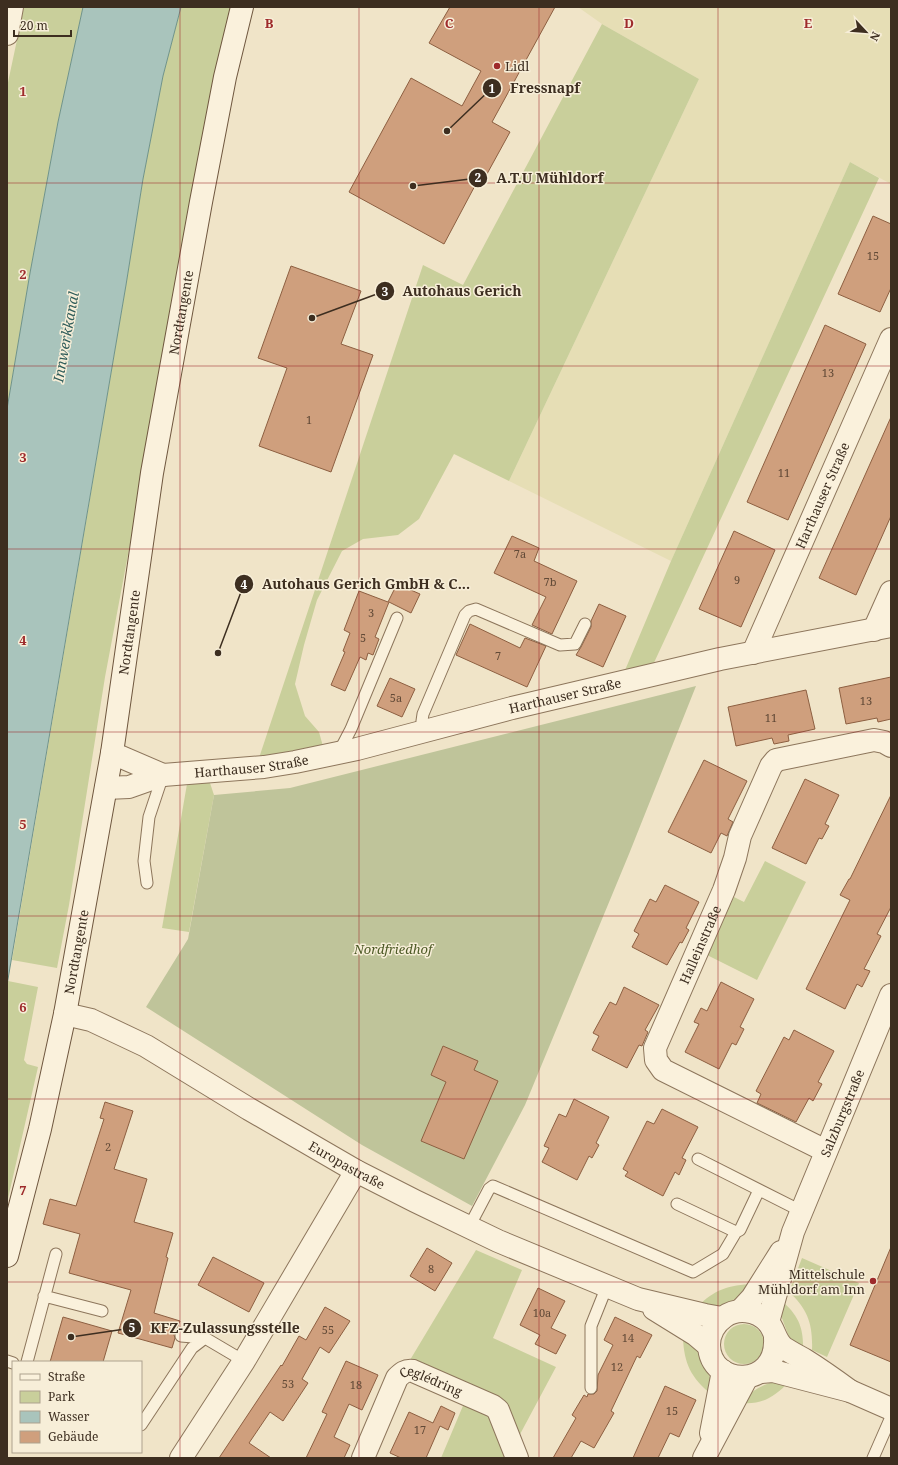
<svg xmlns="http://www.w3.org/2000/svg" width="898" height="1465" font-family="'Noto Serif',serif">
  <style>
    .farmland { fill: #e6deb5 }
    .green { fill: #c9cf9b }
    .cemetery { fill: #bfc49a }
    .water { fill: #a9c4bc; stroke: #6f938a }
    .building { fill: #cf9f7d; stroke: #8d5f41 }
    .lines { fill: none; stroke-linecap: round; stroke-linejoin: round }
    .lane-casing { stroke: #8d765c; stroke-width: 13 }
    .street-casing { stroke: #8d765c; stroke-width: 24 }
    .secondary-casing { stroke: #6f573f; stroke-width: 24 }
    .lane { stroke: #faf1dc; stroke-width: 11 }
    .street { stroke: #faf1dc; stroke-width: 22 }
    .secondary { stroke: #faf1dc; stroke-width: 22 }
    .grid { fill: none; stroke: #9e2a2b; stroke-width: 1; stroke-opacity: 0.55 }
    .poi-dot { fill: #9e2a2b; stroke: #f7eed8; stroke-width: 1.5 }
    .labels { text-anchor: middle; stroke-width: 3; stroke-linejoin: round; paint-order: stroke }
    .number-label { font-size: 11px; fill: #624a37 }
    .poi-label { font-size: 13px; fill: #3d2e20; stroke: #f7eed8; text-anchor: start }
    .street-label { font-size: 13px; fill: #3d2e20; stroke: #f7eed8 }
    .park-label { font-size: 13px; font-style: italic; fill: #4d5a26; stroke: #f7eed8 }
    .water-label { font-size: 14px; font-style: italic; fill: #2f5d5a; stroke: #f7eed8 }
    .grid-label { font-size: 13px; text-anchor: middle; font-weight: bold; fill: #9e2a2b; stroke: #f7eed8; stroke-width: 3; stroke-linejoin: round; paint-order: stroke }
    .leader { fill: none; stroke: #3d2e20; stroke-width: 1.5 }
    .callout-dot { fill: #3d2e20; stroke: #f7eed8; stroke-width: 1.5 }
    .mark-label { font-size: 12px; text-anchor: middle; font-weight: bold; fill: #fff }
    .callout-label { font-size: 14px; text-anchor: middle; font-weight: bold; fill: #3d2e20; stroke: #f7eed8; stroke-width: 3; stroke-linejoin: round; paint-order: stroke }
  </style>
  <rect width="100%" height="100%" fill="#f0e4c8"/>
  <path class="farmland" d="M 578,7 L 891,7 L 891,184 L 850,162 L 671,561 L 509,481 L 699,79 L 602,24 Z"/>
  <path class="green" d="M 24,7 L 83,7 L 58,122 L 30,273 L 7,409 L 7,87 Z
    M 181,7 L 231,7 L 105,677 L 69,905 L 57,968 L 12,960 L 126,285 L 143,179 L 163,76 Z
    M 602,24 L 699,79 L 509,481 L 454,454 L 419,519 L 398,535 L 363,539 L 342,551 L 317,600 L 304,645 L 295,684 L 305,716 L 319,732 L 324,750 L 258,761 L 423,265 L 463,285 Z
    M 850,162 L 879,178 L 652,667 L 623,675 L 671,561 Z
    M 209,780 L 214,795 L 189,932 L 162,928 L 187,784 Z
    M 765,861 L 806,882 L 757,980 L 705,954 L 734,897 L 744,902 Z
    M 8,981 L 38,987 L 24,1060 L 27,1064 L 38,1067 L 7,1203 Z
    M 476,1250 L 522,1270 L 493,1338 L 556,1367 L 518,1438 L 504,1404 L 410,1360 Z
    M 802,1258 L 859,1283 L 827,1357 L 812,1350 C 813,1325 808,1309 789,1292 Z
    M 753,1284 C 735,1302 723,1308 697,1307 C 715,1289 729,1285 753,1284 Z
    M 781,1300 C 799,1316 804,1328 803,1352 L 792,1345 L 780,1313 Z
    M724 1344a20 20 0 1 1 40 0a20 20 0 1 1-40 0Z
    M 683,1338 L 695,1347 L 712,1381 L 711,1394 C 691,1378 684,1363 683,1338 Z
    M 779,1380 L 789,1382 C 774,1397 762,1405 741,1403 C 753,1389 762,1385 779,1380 Z
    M 465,1401 L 486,1410 L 509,1458 L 441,1458 Z"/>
  <path class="cemetery" d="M 696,686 L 629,854 L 525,1105 L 472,1206 L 362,1145 L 146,1007 L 188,939 L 214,795 L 290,788 Z"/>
  <path class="water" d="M 83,7 L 181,7 L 163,76 L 143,179 L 126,285 L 7,985 L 7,409 L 30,273 L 58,122 Z"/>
  <path class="building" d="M 450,7 L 555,7 L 492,122 L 510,132 L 482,183 L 478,180 L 444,244 L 349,192 L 411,78 L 462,106 L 481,71 L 429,43 Z
    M 873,216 L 891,224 L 891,288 L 880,312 L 838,294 Z
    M 291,266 L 361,291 L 341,344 L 373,355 L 331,472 L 259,446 L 287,368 L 258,358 Z
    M 825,325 L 866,344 L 788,520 L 747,502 Z
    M 891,417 L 891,516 L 856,595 L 819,578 Z
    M 734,531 L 775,550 L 741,627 L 699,609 Z
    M 512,536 L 539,548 L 534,561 L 577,581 L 552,634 L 532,625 L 546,597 L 494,573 Z
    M 397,584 L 420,594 L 411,613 L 389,602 L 375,637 L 379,639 L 373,655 L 368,653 L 366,660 L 360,657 L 345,691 L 331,685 L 345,652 L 343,651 L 350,633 L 344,630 L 359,591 L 388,602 Z
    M 599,604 L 626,616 L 603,667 L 576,655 L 581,647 L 591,627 L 591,621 Z
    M 470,624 L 520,648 L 525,638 L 546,646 L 527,687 L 456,655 Z
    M 891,677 L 891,719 L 878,722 L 877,718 L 846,724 L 839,688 Z
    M 390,678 L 415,689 L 402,717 L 377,706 Z
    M 806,690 L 815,729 L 788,735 L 789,741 L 774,744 L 772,738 L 736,746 L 728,707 Z
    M 704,760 L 747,781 L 728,819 L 733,822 L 727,836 L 721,833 L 711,853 L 668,832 Z
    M 805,779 L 839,795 L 825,824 L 829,826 L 822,839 L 819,838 L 806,864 L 772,848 Z
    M 891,795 L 891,907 L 877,934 L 881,936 L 864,969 L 870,971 L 862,987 L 857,984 L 845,1009 L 806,989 L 850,900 L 840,895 L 849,879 L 850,879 Z
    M 665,885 L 699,902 L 686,928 L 689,930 L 682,943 L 680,942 L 667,965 L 632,947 L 639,934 L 634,931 L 650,899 L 656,902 Z
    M 721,982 L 754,999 L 740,1027 L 744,1029 L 736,1045 L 732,1043 L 719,1069 L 685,1052 L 699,1024 L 694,1022 L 701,1008 L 707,1011 Z
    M 624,987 L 659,1005 L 645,1030 L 648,1032 L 642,1046 L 639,1045 L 627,1068 L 592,1050 L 599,1036 L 593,1033 L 610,1002 L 616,1005 Z
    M 794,1030 L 834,1051 L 818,1082 L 822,1084 L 813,1101 L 809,1098 L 796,1122 L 757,1103 L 761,1094 L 756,1091 L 784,1037 L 789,1040 Z
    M 443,1046 L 478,1061 L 474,1070 L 498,1081 L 464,1159 L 421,1141 L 446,1082 L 431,1075 Z
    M 574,1099 L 609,1117 L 596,1143 L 599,1145 L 592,1158 L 589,1156 L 577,1180 L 542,1162 L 549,1148 L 544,1146 L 559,1114 L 566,1117 Z
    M 105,1102 L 133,1111 L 114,1169 L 147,1179 L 134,1222 L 173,1233 L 166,1257 L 168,1258 L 154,1313 L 180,1321 L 174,1335 L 175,1338 L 172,1348 L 118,1333 L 131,1290 L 69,1273 L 80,1234 L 43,1224 L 50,1199 L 76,1206 L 104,1119 L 100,1118 Z
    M 662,1109 L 698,1127 L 682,1158 L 686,1160 L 679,1175 L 675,1172 L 663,1196 L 625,1176 L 628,1172 L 623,1169 L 647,1121 L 654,1124 Z
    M 891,1247 L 891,1362 L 850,1345 Z
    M 427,1248 L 452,1263 L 435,1291 L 410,1276 Z
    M 213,1257 L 264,1283 L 249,1312 L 198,1285 Z
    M 538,1288 L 565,1301 L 551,1328 L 566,1335 L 556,1354 L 535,1344 L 540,1335 L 520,1325 Z
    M 325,1307 L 350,1321 L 329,1353 L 320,1347 L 302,1379 L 308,1383 L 283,1421 L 270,1412 L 249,1443 L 271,1458 L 219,1458 L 281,1365 L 282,1366 L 299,1336 L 306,1340 Z
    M 63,1317 L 112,1331 L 103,1362 L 50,1362 Z
    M 615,1317 L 652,1335 L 640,1358 L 637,1356 L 611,1411 L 614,1413 L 594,1448 L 581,1441 L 571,1458 L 553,1458 L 576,1418 L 572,1415 L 584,1395 L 587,1397 L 588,1394 L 594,1394 L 597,1391 L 598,1375 L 613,1345 L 604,1340 Z
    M 346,1361 L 378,1375 L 362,1410 L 349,1404 L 334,1437 L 350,1445 L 344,1458 L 306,1458 L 327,1414 L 322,1412 Z
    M 665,1386 L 696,1400 L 679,1437 L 670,1433 L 658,1458 L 633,1458 Z
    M 441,1406 L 455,1413 L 448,1430 L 440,1426 L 426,1458 L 401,1458 L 390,1453 L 409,1412 L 433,1423 Z"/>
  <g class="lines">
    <g class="lane-casing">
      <path id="lane" d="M 425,731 L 422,721 L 423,714 L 465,615 L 469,611 L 476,609 L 560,645 L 575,644 L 585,624
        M 339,752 L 351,729 L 397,618
        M 147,883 L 144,861 L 149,817 L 163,775
        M 698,1159 L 801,1211
        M 677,1204 L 736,1232 L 740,1230 L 759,1190
        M 469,1227 L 489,1189 L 493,1186 L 693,1272 L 723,1254 L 736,1232
        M 44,1296 L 102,1311
        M 181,1336 L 205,1338 L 244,1361
        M 7,1361 L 13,1363
        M 27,1362 L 56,1254
        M 591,1388 L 591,1326 L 607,1286
        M 141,1425 L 192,1348 L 205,1338
        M 873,1458 L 891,1417"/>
    </g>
    <g class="street-casing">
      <g id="street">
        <path d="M 7,34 L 12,7"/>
        <path d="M 874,630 L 891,592"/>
        <path id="s1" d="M 753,653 L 891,339"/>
        <path d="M 112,753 L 163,775"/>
        <path id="s2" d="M 106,788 L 129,787 L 163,775 L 264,767 L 295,762 L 357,749 L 512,708 L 720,659 L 891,626"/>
        <path id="s3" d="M 65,1014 L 91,1020 L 146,1046 L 249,1109 L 356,1171 L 415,1201 L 498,1241 L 638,1299 L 705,1315 L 722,1318"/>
        <path id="s4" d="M 826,1151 L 663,1070 L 656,1060 L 655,1048 L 724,890 L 735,858 L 740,836 L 771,766 L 776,760 L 874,740 L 884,742 L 891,746"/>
        <path d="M 654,1309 L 696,1335 L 709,1346"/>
        <path d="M 740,1311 L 752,1298 L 781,1252"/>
        <path id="s5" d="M 768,1322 L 793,1232 L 891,995"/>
        <path d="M 775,1338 C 778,1389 710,1388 709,1345 C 709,1334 715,1323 724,1317 C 737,1307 757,1310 768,1322 C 775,1330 775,1341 784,1348 C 790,1352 798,1356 805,1360 C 821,1370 835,1380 850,1391"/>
        <path d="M 761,1372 L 773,1371 L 850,1391 L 891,1409"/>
        <path d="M 711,1433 L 723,1371"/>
        <path d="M 181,1458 L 244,1361 L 356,1171"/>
        <path id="s6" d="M 363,1458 L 397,1378 C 402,1373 405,1370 413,1371 L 493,1406 L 498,1410 L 517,1458"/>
        <path d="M 704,1458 L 747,1377"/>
      </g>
    </g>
    <g class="secondary-casing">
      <g id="secondary">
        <path id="s7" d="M 7,1256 L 40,1129 L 65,1014 L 112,753 L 152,473 L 201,202 L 225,77 L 242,7"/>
      </g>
    </g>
    <use href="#lane" class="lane"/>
    <use href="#street" class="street"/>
    <use href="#secondary" class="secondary"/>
  </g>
  <path class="grid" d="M 180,7 L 180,1458M 359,7 L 359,1458M 539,7 L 539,1458M 718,7 L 718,1458M 7,183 L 891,183M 7,366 L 891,366M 7,549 L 891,549M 7,732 L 891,732M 7,916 L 891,916M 7,1099 L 891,1099M 7,1282 L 891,1282"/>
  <g class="poi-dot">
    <circle cx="497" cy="66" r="4"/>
    <circle cx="873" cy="1281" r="4"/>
  </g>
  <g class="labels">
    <g class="number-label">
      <text x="873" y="260">15</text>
      <text x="828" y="377">13</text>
      <text x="309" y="424">1</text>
      <text x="784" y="477">11</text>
      <text x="520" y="558">7a</text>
      <text x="737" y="584">9</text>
      <text x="550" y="586">7b</text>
      <text x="371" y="617">3</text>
      <text x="363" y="642">5</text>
      <text x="498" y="660">7</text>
      <text x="396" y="702">5a</text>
      <text x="866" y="705">13</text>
      <text x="771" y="722">11</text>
      <text x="108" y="1151">2</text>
      <text x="431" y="1273">8</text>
      <text x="542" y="1317">10a</text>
      <text x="328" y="1334">55</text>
      <text x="628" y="1342">14</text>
      <text x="617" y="1371">12</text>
      <text x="288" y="1388">53</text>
      <text x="356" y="1389">18</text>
      <text x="672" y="1415">15</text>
      <text x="420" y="1434">17</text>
    </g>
    <g class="poi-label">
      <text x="505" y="71">Lidl</text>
      <text x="865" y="1279" text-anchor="end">Mittelschule<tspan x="865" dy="15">Mühldorf am Inn</tspan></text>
    </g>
    <g class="street-label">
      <text dy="5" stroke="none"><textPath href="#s7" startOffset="960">Nordtangente</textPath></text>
      <text dy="5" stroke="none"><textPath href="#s1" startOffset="172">Harthauser Straße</textPath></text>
      <text dy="5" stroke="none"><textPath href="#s7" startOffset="636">Nordtangente</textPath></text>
      <text dy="5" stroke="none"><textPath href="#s2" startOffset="470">Harthauser Straße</textPath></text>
      <text dy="5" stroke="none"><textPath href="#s2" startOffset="148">Harthauser Straße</textPath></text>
      <text dy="5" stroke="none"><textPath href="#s4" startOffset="319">Halleinstraße</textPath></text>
      <text dy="5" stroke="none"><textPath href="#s7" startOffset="312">Nordtangente</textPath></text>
      <text dy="5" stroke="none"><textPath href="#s5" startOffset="222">Salzburgstraße</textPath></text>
      <text dy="5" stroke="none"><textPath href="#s3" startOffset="321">Europastraße</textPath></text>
      <text dy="5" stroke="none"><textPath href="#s6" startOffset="125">Ceglédring</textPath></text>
    </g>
    <g class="park-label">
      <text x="393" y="954">Nordfriedhof</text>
    </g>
    <g class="water-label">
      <text transform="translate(66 337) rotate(-80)" y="5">Innwerkkanal</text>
    </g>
  </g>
  <g class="grid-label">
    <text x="269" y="28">B</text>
    <text x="449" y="28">C</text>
    <text x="629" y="28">D</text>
    <text x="808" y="28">E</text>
    <text x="23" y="96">1</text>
    <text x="23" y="279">2</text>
    <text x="23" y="462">3</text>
    <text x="23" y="645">4</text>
    <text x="23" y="829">5</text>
    <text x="23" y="1012">6</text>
    <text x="23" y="1195">7</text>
  </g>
  <path class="leader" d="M447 131L492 88M413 186L478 178M312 318L385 291M218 653L244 584M71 1337L132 1328"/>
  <g class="callout-dot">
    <circle cx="447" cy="131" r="4"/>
    <circle cx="413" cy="186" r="4"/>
    <circle cx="312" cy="318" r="4"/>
    <circle cx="218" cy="653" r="4"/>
    <circle cx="71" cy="1337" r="4"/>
    <circle cx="492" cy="88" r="10"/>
    <circle cx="478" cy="178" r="10"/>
    <circle cx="385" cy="291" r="10"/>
    <circle cx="244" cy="584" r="10"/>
    <circle cx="132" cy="1328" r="10"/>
  </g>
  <g class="mark-label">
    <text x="492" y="93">1</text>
    <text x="478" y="182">2</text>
    <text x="385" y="296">3</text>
    <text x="244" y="589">4</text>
    <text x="132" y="1332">5</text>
  </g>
  <g class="callout-label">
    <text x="545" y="93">Fressnapf</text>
    <text x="550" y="183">A.T.U Mühldorf</text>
    <text x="462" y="296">Autohaus Gerich</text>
    <text x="366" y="589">Autohaus Gerich GmbH &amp; C...</text>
    <text x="225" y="1333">KFZ-Zulassungsstelle</text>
  </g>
  <rect width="898" height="1465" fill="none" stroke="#3d2e20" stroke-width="16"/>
  <rect x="12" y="1361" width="130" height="92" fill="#f7eed8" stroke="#ada18e"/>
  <rect x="20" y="1374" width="20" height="6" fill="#faf1dc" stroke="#ada18e"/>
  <text x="48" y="1381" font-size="12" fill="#3d2e20">Straße</text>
  <rect x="20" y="1391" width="20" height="12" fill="#c9cf9b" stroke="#ada18e"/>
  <text x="48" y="1401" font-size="12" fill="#3d2e20">Park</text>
  <rect x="20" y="1411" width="20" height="12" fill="#a9c4bc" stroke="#ada18e"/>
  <text x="48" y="1421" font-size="12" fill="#3d2e20">Wasser</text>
  <rect x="20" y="1431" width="20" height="12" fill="#cf9f7d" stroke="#ada18e"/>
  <text x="48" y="1441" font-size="12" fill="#3d2e20">Gebäude</text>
  <g transform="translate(866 32) rotate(116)" stroke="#f7eed8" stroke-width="3" paint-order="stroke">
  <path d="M0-3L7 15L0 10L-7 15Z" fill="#3d2e20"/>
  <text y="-6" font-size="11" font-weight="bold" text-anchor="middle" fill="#3d2e20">N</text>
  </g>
  <path d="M14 30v6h57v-6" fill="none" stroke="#3d2e20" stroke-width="2"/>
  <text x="20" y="30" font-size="12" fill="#3d2e20" stroke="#f7eed8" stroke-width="3" paint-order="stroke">20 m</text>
</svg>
